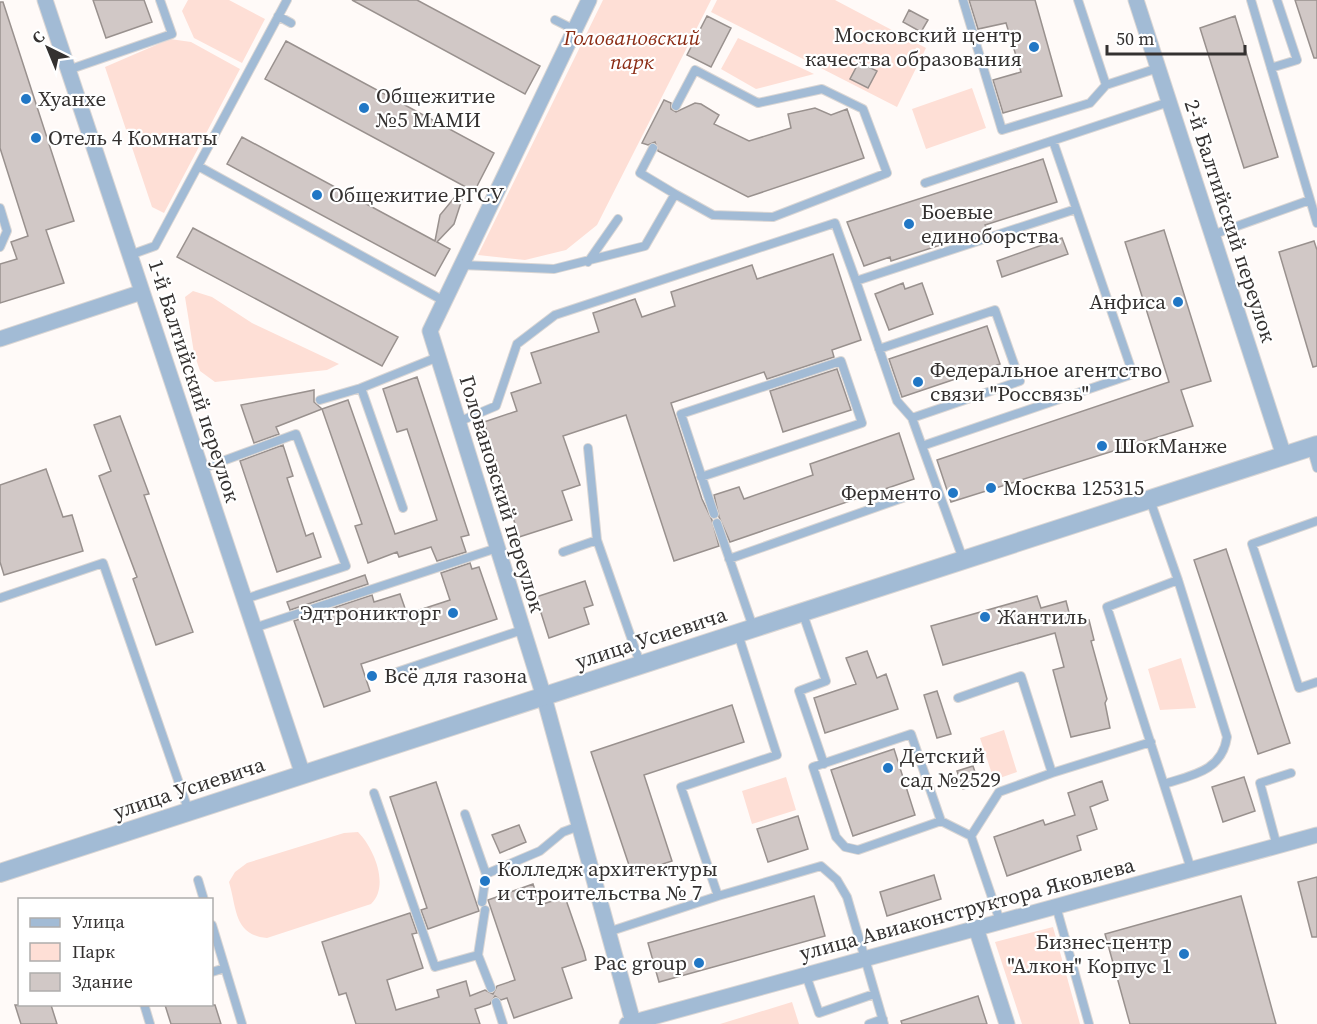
<svg xmlns="http://www.w3.org/2000/svg" width="1317" height="1024" font-family="'Source Serif 4',serif">
  <style>
    .green { fill: #fedfd6 }
    .building { fill: #d1c8c6; stroke: #99918e; stroke-width: 1.5 }
    .lines { fill: none; stroke-linecap: round; stroke-linejoin: round }
    .service-casing { stroke: #dad6d4; stroke-width: 10 }
    .minor-casing { stroke: #dad6d4; stroke-width: 17 }
    .tertiary-casing { stroke: #dad6d4; stroke-width: 20 }
    .service { stroke: #a2bbd5; stroke-width: 8 }
    .minor { stroke: #a2bbd5; stroke-width: 15 }
    .tertiary { stroke: #a2bbd5; stroke-width: 18 }
    .poi-dot { fill: #2177c5; stroke: #fff; stroke-width: 2 }
    .labels { text-anchor: middle; stroke-width: 4.5; stroke-linejoin: round; paint-order: stroke }
    .poi-label { font-size: 21px; fill: #343130; stroke: #fff; text-anchor: start }
    .park-label { font-size: 21px; font-style: italic; fill: #8b2c14; stroke: #fff }
    .street-label { font-size: 21px; fill: #343130; stroke: #fff }
  </style>
  <rect width="100%" height="100%" fill="#fffaf8"/>
  <path class="green" d="M 188,0 L 229,0 L 265,19 L 242,63 L 194,38 L 182,11 Z
    M 603,0 L 711,0 L 597,225 L 566,250 L 525,260 L 478,255 Z
    M 717,0 L 835,0 L 926,48 L 897,107 L 711,12 Z
    M 738,38 L 814,74 L 756,89 L 721,69 Z
    M 170,39 L 191,42 L 240,69 L 164,213 L 152,207 L 105,67 Z
    M 972,88 L 986,128 L 926,149 L 912,109 Z
    M 193,291 L 212,297 L 252,323 L 339,364 L 327,370 L 215,382 L 200,371 L 194,353 L 185,297 Z
    M 1181,658 L 1196,708 L 1160,710 L 1148,669 Z
    M 1004,730 L 1017,772 L 994,780 L 980,738 Z
    M 786,777 L 796,810 L 752,824 L 742,791 Z
    M 358,832 C 374,848 390,886 371,904 L 267,938 C 234,935 237,909 229,882 L 235,872 L 247,863 L 344,833 Z
    M 1053,927 L 1080,1024 L 1022,1024 L 995,942 Z
    M 792,1002 L 799,1024 L 720,1024 Z"/>
  <path class="building" d="M 93,0 L 144,0 L 152,22 L 106,38 Z
    M 352,0 L 417,0 L 540,66 L 525,94 Z
    M 969,0 L 1035,0 L 1062,96 L 1003,113 L 993,80 L 1021,72 L 1006,23 L 978,29 Z
    M 1295,0 L 1317,0 L 1317,58 L 1314,58 Z
    M 0,2 L 3,2 L 74,221 L 46,230 L 64,283 L 0,303 L 0,264 L 17,259 L 11,242 L 28,236 L 0,148 Z
    M 909,10 L 928,20 L 921,32 L 903,22 Z
    M 707,16 L 731,28 L 711,67 L 687,55 Z
    M 1235,16 L 1278,157 L 1244,168 L 1200,28 Z
    M 286,41 L 494,153 L 474,192 L 466,187 L 454,224 L 437,242 L 450,249 L 435,276 L 227,164 L 242,137 L 435,241 L 440,215 L 464,186 L 265,79 Z
    M 859,62 L 877,71 L 868,88 L 850,79 Z
    M 664,100 L 671,103 L 671,109 L 676,112 L 695,103 L 701,104 L 719,115 L 714,124 L 749,141 L 791,128 L 788,114 L 815,108 L 831,115 L 847,109 L 864,158 L 748,197 L 658,151 L 655,142 L 648,145 L 642,143 Z
    M 1043,159 L 1057,202 L 985,225 L 987,230 L 891,261 L 890,257 L 864,266 L 847,222 Z
    M 193,228 L 398,337 L 382,366 L 177,257 Z
    M 1164,230 L 1211,381 L 1181,390 L 1193,426 L 951,502 L 937,460 L 1169,382 L 1125,242 Z
    M 1062,238 L 1068,254 L 1002,277 L 997,261 Z
    M 1314,241 L 1317,250 L 1317,366 L 1313,367 L 1279,252 Z
    M 833,254 L 861,340 L 832,350 L 834,357 L 767,379 L 764,372 L 671,403 L 702,499 L 712,520 L 719,546 L 674,561 L 626,415 L 563,436 L 580,485 L 562,491 L 572,520 L 519,537 L 484,422 L 517,411 L 511,393 L 541,383 L 531,353 L 599,332 L 593,313 L 635,299 L 642,317 L 675,306 L 671,292 L 752,265 L 757,279 Z
    M 903,283 L 905,289 L 922,283 L 933,314 L 889,330 L 875,294 Z
    M 987,326 L 1000,364 L 902,397 L 889,359 Z
    M 837,369 L 851,410 L 783,432 L 770,391 Z
    M 417,377 L 469,535 L 461,537 L 466,552 L 437,561 L 431,547 L 399,557 L 397,552 L 368,563 L 355,526 L 362,524 L 322,409 L 348,400 L 395,534 L 437,520 L 407,429 L 397,432 L 383,389 Z
    M 314,390 L 314,402 L 322,409 L 276,427 L 279,434 L 254,443 L 241,405 Z
    M 120,416 L 149,494 L 144,495 L 193,632 L 156,645 L 133,579 L 137,577 L 99,476 L 111,471 L 94,425 Z
    M 899,433 L 914,479 L 730,542 L 719,517 L 714,495 L 739,487 L 744,499 L 813,475 L 810,464 Z
    M 283,445 L 293,476 L 287,478 L 306,536 L 313,533 L 321,557 L 277,572 L 240,461 Z
    M 46,469 L 63,517 L 72,515 L 83,551 L 4,575 L 0,562 L 0,485 Z
    M 1226,549 L 1290,743 L 1258,754 L 1194,560 Z
    M 470,563 L 472,569 L 479,567 L 497,619 L 361,664 L 370,691 L 324,707 L 294,621 L 372,595 L 374,602 L 400,594 L 407,614 L 450,600 L 441,573 Z
    M 365,575 L 368,584 L 290,610 L 287,602 Z
    M 585,581 L 593,605 L 584,608 L 589,624 L 549,638 L 536,597 Z
    M 1037,596 L 1041,608 L 1066,601 L 1072,624 L 1089,620 L 1094,640 L 1091,641 L 1107,699 L 1105,703 L 1110,728 L 1071,737 L 1053,670 L 1064,667 L 1055,633 L 943,665 L 931,626 Z
    M 867,651 L 877,678 L 886,674 L 898,709 L 825,733 L 814,698 L 856,684 L 846,658 Z
    M 937,691 L 951,734 L 937,738 L 924,695 Z
    M 732,705 L 744,742 L 644,775 L 672,861 L 632,874 L 591,752 Z
    M 894,749 L 915,815 L 853,836 L 831,770 Z
    M 973,766 L 979,784 L 963,789 L 957,771 Z
    M 1244,777 L 1255,811 L 1223,822 L 1212,787 Z
    M 1102,781 L 1108,800 L 1090,807 L 1097,829 L 1077,836 L 1081,850 L 1007,876 L 994,837 L 1043,820 L 1045,825 L 1075,815 L 1068,793 Z
    M 436,782 L 479,911 L 428,929 L 421,910 L 427,908 L 390,797 Z
    M 798,816 L 808,849 L 768,862 L 757,829 Z
    M 519,825 L 526,842 L 500,853 L 492,835 Z
    M 934,875 L 941,899 L 887,916 L 880,892 Z
    M 1317,877 L 1317,937 L 1312,937 L 1298,882 Z
    M 533,884 L 540,905 L 565,897 L 584,952 L 586,960 L 562,968 L 572,998 L 514,1018 L 507,998 L 501,1000 L 495,996 L 490,1004 L 475,1009 L 480,1024 L 356,1024 L 346,993 L 339,995 L 322,942 L 410,913 L 417,933 L 412,934 L 423,968 L 387,980 L 396,1010 L 439,997 L 437,990 L 466,981 L 470,996 L 485,990 L 493,994 L 497,986 L 515,980 L 488,900 Z
    M 814,896 L 825,936 L 659,982 L 648,943 Z
    M 1241,896 L 1276,1024 L 1130,1024 L 1105,934 Z
    M 978,996 L 987,1024 L 902,1024 L 901,1021 Z
    M 15,1005 L 51,1005 L 57,1024 L 21,1024 Z
    M 165,1005 L 215,1005 L 221,1024 L 171,1024 Z"/>
  <g class="lines">
    <g class="service-casing">
      <path id="service" d="M 963,0 L 1002,130 L 1090,103 L 1106,85 L 1158,68
        M 1078,0 L 1106,85
        M 1251,0 L 1317,223
        M 278,16 L 291,23
        M 555,20 L 575,30
        M 1271,68 L 1297,60 L 1277,0
        M 68,70 L 172,34 L 160,0
        M 653,148 L 640,173 L 675,194
        M 198,166 L 444,301
        M 925,183 L 1169,102
        M 0,208 L 7,231 L 0,247
        M 1212,235 L 1310,200
        M 130,255 L 155,246 L 287,0
        M 588,262 L 618,219
        M 461,265 L 554,269 L 645,246 L 675,194 L 713,215 L 773,217 L 887,173 L 863,109 L 822,89 L 758,103 L 695,70 L 676,106
        M 856,281 L 897,401 L 912,418 L 922,446
        M 879,349 L 995,310 L 1020,381 L 912,418
        M 320,400 L 361,388
        M 458,422 L 496,406 L 517,344 L 555,315 L 835,223 L 856,281 L 1076,209
        M 1311,447 L 1317,468
        M 588,448 L 597,540 L 640,663
        M 201,469 L 296,434 L 346,566 L 245,599
        M 701,477 L 862,423 L 841,361 L 681,414 L 714,514
        M 1150,500 L 1178,580 L 1107,607 L 1191,869
        M 403,508 L 361,388 L 438,357
        M 1317,521 L 1252,544 L 1299,688 L 1317,682
        M 717,523 L 753,627
        M 563,552 L 597,540
        M 729,559 L 911,495
        M 963,559 L 922,446 L 1133,374 L 1053,141
        M 0,598 L 103,563 L 189,812
        M 803,614 L 826,681 L 799,691 L 824,764
        M 254,628 L 497,548
        M 738,634 L 777,755 L 681,787 L 718,896 L 821,866 L 837,880 L 847,897 L 884,1024
        M 391,674 L 522,630
        M 958,698 L 1021,676 L 1052,773 L 999,792 L 971,836 L 1000,921
        M 1052,773 L 1151,742
        M 1164,784 C 1193,775 1222,771 1227,737 L 1178,580
        M 374,793 L 435,967 L 478,955 L 491,988
        M 465,814 L 486,874 L 540,851 L 563,832 L 579,826
        M 941,821 L 858,850 L 845,847 L 836,837 L 813,767 L 911,734 L 941,821 L 971,836
        M 1277,846 L 1260,783 L 1291,773
        M 198,880 L 204,900
        M 482,902 L 486,874
        M 1056,906 L 1089,1024
        M 212,925 L 242,1024
        M 608,932 L 718,896
        M 478,955 L 485,910
        M 212,972 L 225,968
        M 806,975 L 819,1013 L 874,994
        M 496,1002 L 503,1024
        M 144,1004 L 150,1024
        M 869,1024 L 883,1019"/>
    </g>
    <g class="minor-casing">
      <path id="minor" d="M 45,0 L 303,775
        M 589,0 L 430,331 L 544,697 L 633,1022
        M 1136,0 L 1284,456
        M 0,339 L 142,292
        M 976,928 L 1007,1024
        M 627,1024 L 1317,835"/>
    </g>
    <g class="tertiary-casing">
      <path id="tertiary" d="M 0,873 L 1317,445"/>
    </g>
    <use href="#service" class="service"/>
    <use href="#minor" class="minor"/>
    <use href="#tertiary" class="tertiary"/>
  </g>
  <g class="poi-dot">
    <circle cx="1034" cy="47" r="6"/>
    <circle cx="26" cy="99" r="6"/>
    <circle cx="364" cy="108" r="6"/>
    <circle cx="36" cy="138" r="6"/>
    <circle cx="317" cy="195" r="6"/>
    <circle cx="909" cy="224" r="6"/>
    <circle cx="1178" cy="302" r="6"/>
    <circle cx="918" cy="382" r="6"/>
    <circle cx="1102" cy="446" r="6"/>
    <circle cx="991" cy="488" r="6"/>
    <circle cx="953" cy="493" r="6"/>
    <circle cx="453" cy="613" r="6"/>
    <circle cx="985" cy="617" r="6"/>
    <circle cx="372" cy="676" r="6"/>
    <circle cx="888" cy="768" r="6"/>
    <circle cx="485" cy="881" r="6"/>
    <circle cx="1184" cy="954" r="6"/>
    <circle cx="699" cy="963" r="6"/>
  </g>
  <g class="labels">
    <g class="poi-label">
      <text x="1022" y="42" text-anchor="end">Московский центр<tspan x="1022" dy="24">качества образования</tspan></text>
      <text x="376" y="103">Общежитие<tspan x="376" dy="24">№5 МАМИ</tspan></text>
      <text x="38" y="106">Хуанхе</text>
      <text x="48" y="145">Отель 4 Комнаты</text>
      <text x="329" y="202">Общежитие РГСУ</text>
      <text x="921" y="219">Боевые<tspan x="921" dy="24">единоборства</tspan></text>
      <text x="1166" y="309" text-anchor="end">Анфиса</text>
      <text x="930" y="377">Федеральное агентство<tspan x="930" dy="24">связи "Россвязь"</tspan></text>
      <text x="1114" y="453">ШокМанже</text>
      <text x="1003" y="495">Москва 125315</text>
      <text x="941" y="500" text-anchor="end">Ферменто</text>
      <text x="441" y="620" text-anchor="end">Эдтроникторг</text>
      <text x="997" y="624">Жантиль</text>
      <text x="384" y="683">Всё для газона</text>
      <text x="900" y="763">Детский<tspan x="900" dy="24">сад №2529</tspan></text>
      <text x="497" y="876">Колледж архитектуры<tspan x="497" dy="24">и строительства № 7</tspan></text>
      <text x="1172" y="949" text-anchor="end">Бизнес-центр<tspan x="1172" dy="24">"Алкон" Корпус 1</tspan></text>
      <text x="687" y="970" text-anchor="end">Pac group</text>
    </g>
    <g class="park-label">
      <text x="632" y="45">Головановский<tspan x="632" dy="24">парк</tspan></text>
    </g>
    <g class="street-label">
      <text transform="translate(1230 221) rotate(72)" y="7">2-й Балтийский переулок</text>
      <text transform="translate(194 381) rotate(72)" y="7">1-й Балтийский переулок</text>
      <text transform="translate(502 494) rotate(73)" y="7">Головановский переулок</text>
      <text transform="translate(651 638) rotate(-18)" y="7">улица Усиевича</text>
      <text transform="translate(189 788) rotate(-18)" y="7">улица Усиевича</text>
      <text transform="translate(967 909) rotate(-15)" y="7">улица Авиаконструктора Яковлева</text>
    </g>
  </g>
  <rect x="18" y="898" width="195" height="108" fill="#ffffff" stroke="#aeadac" stroke-width="1.5"/>
  <rect x="30" y="918" width="30" height="9" fill="#a2bbd5" stroke="#aeadac" stroke-width="1.5"/>
  <text x="72" y="928" font-size="18" fill="#343130">Улица</text>
  <rect x="30" y="943" width="30" height="18" fill="#fedfd6" stroke="#aeadac" stroke-width="1.5"/>
  <text x="72" y="958" font-size="18" fill="#343130">Парк</text>
  <rect x="30" y="973" width="30" height="18" fill="#d1c8c6" stroke="#aeadac" stroke-width="1.5"/>
  <text x="72" y="988" font-size="18" fill="#343130">Здание</text>
  <g transform="translate(48 48) rotate(317)" stroke="#ffffff" stroke-width="4.5" paint-order="stroke">
  <path d="M0-4.5L10 22L0 15L-10 22Z" fill="#343130"/>
  <text y="-9" font-size="16" font-weight="bold" text-anchor="middle" fill="#343130">С</text>
  </g>
  <path d="M1107 45v9h138v-9" fill="none" stroke="#343130" stroke-width="3"/>
  <text x="1116" y="45" font-size="18" fill="#343130" stroke="#ffffff" stroke-width="4.5" paint-order="stroke">50 m</text>
</svg>
